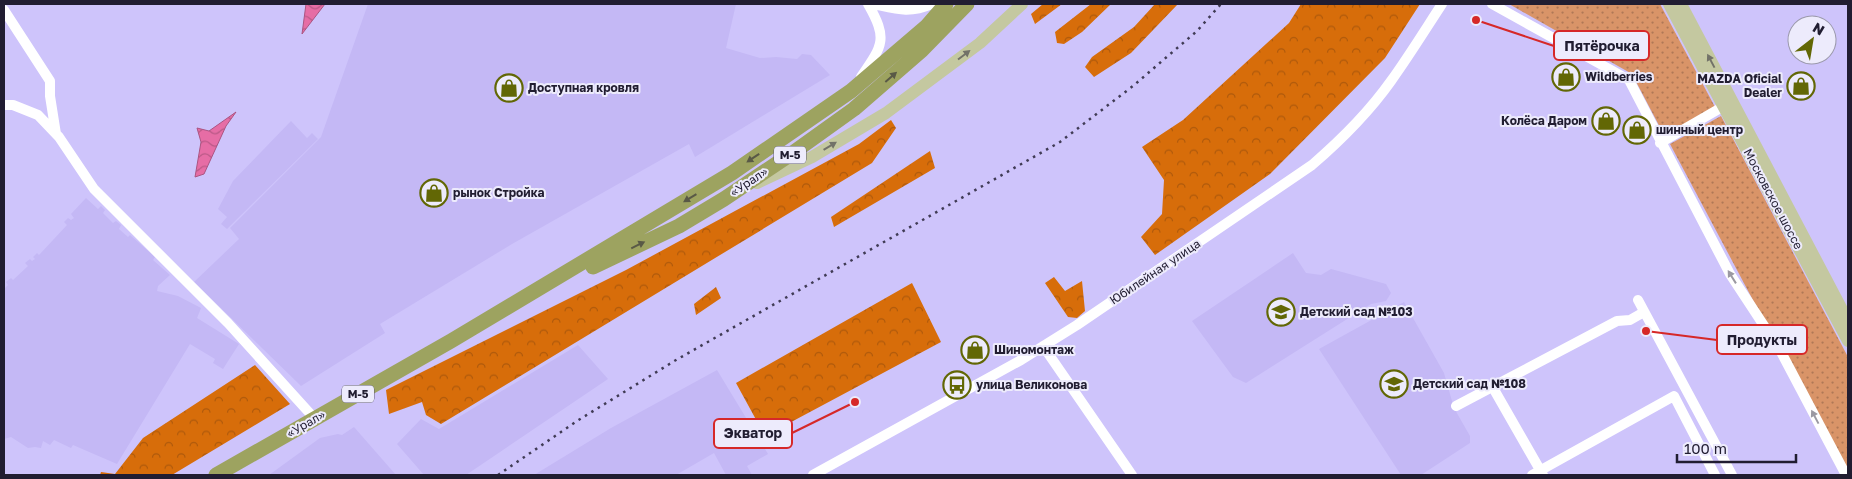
<svg xmlns="http://www.w3.org/2000/svg" width="1852" height="479" font-family="'Golos Text',sans-serif">
  <style>
    .built { fill: #c4b8f5 }
    .grass { fill: url(#grass-dots) }
    .forest { fill: url(#forest-crowns) }
    .water { fill: url(#water-waves); stroke: #ab5582 }
    .lines { fill: none; stroke-linecap: round; stroke-linejoin: round }
    .minor { stroke: #fff; stroke-width: 10 }
    .major { stroke: #c4c8a0; stroke-width: 12 }
    .highway { stroke: #9da360; stroke-width: 15 }
    .rail { stroke: #403b55; stroke-width: 2.5; stroke-dasharray: 2.5 5; stroke-linecap: butt }
    .oneway { fill: #727268 }
    .oneway2 { fill: #595946 }
    .oneway3 { fill: #9b99a2 }
    .labels { text-anchor: middle; stroke-width: 4; stroke-linejoin: round; paint-order: stroke }
    .shield { fill: #edebfc; stroke: #5e5b6e; stroke-width: 1 }
    .shield-label { font-size: 11px; font-weight: bold; fill: #211d31 }
    .poi-label { font-size: 12px; font-weight: bold; fill: #211d31; stroke: #edebfc; text-anchor: start }
    .street-label { font-size: 12px; fill: #211d31; stroke: #edebfc }
    .leader { fill: none; stroke: #d62828; stroke-width: 2 }
    .callout-dot { fill: #d62828; stroke: #edebfc; stroke-width: 2 }
    .callout { fill: #edebfc; stroke: #d62828; stroke-width: 2 }
    .callout-label { font-size: 14px; text-anchor: middle; font-weight: bold; fill: #211d31 }
  </style>
  <defs>
    <pattern id="grass-dots" width="8" height="8" patternUnits="userSpaceOnUse" patternTransform="scale(1.25)"><rect width="8" height="8" fill="#d99468"/><path d="M2 2h.1M6 6h.1" fill="none" stroke="#b07856" stroke-width="1.8" stroke-linecap="round"/></pattern>
    <pattern id="forest-crowns" width="20" height="18" patternUnits="userSpaceOnUse" patternTransform="scale(1.25)"><rect width="20" height="18" fill="#d76d0a"/><path d="M2 6a3 3 0 1 1 6 0M12 15a3 3 0 1 1 6 0" fill="none" stroke="#ae590b"/></pattern>
    <pattern id="water-waves" width="16" height="10" patternUnits="userSpaceOnUse" patternTransform="scale(1.25)"><rect width="16" height="10" fill="#e66da5"/><path d="M0 5q4-4 8 0t8 0" fill="none" stroke="#ba5987"/></pattern>
  </defs>
  <rect width="100%" height="100%" fill="#cec4fb"/>
  <path class="built" d="M 368,4 L 736,4 L 726,48 L 760,58 L 776,57 L 797,59 L 802,54 L 811,55 L 830,75 L 695,157 L 689,144 L 512,244 L 380,324 L 385,333 L 301,386 L 194,282 L 239,239 L 230,228 L 321,137 Z
    M 291,121 L 307,138 L 312,133 L 318,139 L 227,229 L 221,224 L 227,217 L 218,209 L 233,181 Z
    M 86,198 L 98,209 L 101,206 L 105,210 L 103,213 L 113,223 L 116,221 L 121,225 L 119,229 L 128,237 L 130,235 L 155,257 L 153,260 L 170,275 L 158,286 L 157,291 L 178,296 L 201,308 L 197,318 L 239,344 L 223,369 L 213,363 L 215,359 L 190,344 L 117,464 L 73,445 L 71,448 L 54,440 L 50,445 L 43,441 L 41,448 L 35,447 L 28,448 L 11,437 L 4,439 L 4,289 L 8,285 L 6,282 L 11,278 L 13,280 L 28,266 L 25,263 L 30,259 L 32,261 L 35,259 L 33,257 L 37,253 L 39,255 L 67,225 L 64,222 L 68,218 L 71,220 L 74,218 L 71,214 Z
    M 1293,253 L 1306,273 L 1321,275 L 1331,269 L 1386,284 L 1391,293 L 1386,301 L 1371,304 L 1246,383 L 1233,377 L 1192,321 Z
    M 1404,302 L 1444,373 L 1454,408 L 1470,436 L 1470,443 L 1421,475 L 1401,475 L 1319,349 Z
    M 578,345 L 608,379 L 466,475 L 424,475 L 397,444 L 421,419 L 439,429 Z
    M 717,370 L 768,454 L 747,466 L 752,475 L 726,475 L 714,453 L 676,475 L 534,475 L 611,428 Z
    M 354,427 L 396,475 L 269,475 L 320,438 L 338,434 L 342,435 Z"/>
  <path class="grass" d="M 1509,4 L 1660,4 L 1715,107 L 1664,135 L 1632,74 Z
    M 1721,116 L 1848,357 L 1848,475 L 1846,475 L 1670,144 Z"/>
  <path class="forest" d="M 1043,4 L 1062,4 L 1035,24 L 1031,14 Z
    M 1091,4 L 1111,4 L 1082,32 L 1064,44 L 1057,43 L 1055,32 Z
    M 1155,4 L 1178,4 L 1131,53 L 1094,77 L 1085,67 L 1092,57 L 1134,27 Z
    M 1301,4 L 1420,4 L 1385,58 L 1270,174 L 1155,255 L 1141,237 L 1162,214 L 1164,180 L 1142,147 L 1183,120 L 1289,23 Z
    M 891,120 L 896,128 L 872,163 L 441,424 L 426,415 L 422,402 L 389,414 L 386,390 L 626,270 L 859,144 Z
    M 930,151 L 935,168 L 834,227 L 831,217 Z
    M 1054,277 L 1065,291 L 1082,281 L 1085,311 L 1077,318 L 1068,317 L 1045,283 Z
    M 912,283 L 941,342 L 765,436 L 736,383 Z
    M 716,287 L 721,298 L 696,315 L 694,304 Z
    M 255,365 L 290,404 L 172,475 L 100,475 L 101,472 L 115,474 L 143,438 Z"/>
  <path class="water" d="M 306,4 L 325,4 L 302,34 Z
    M 236,112 L 226,126 L 204,174 L 195,177 L 201,142 L 197,128 L 209,131 Z"/>
  <g class="lines">
    <path class="minor" d="M 873,4 C 896,9 909,14 932,4
      M 1492,4 L 1629,80 L 1730,274 L 1780,350 L 1846,475
      M 4,10 L 50,81 L 50,96 L 56,134
      M 861,77 C 883,45 888,39 868,4
      M 4,105 L 13,105 L 38,115 L 59,137 L 94,189 L 228,323 L 315,419
      M 1660,143 L 1724,106
      M 1638,300 L 1732,475
      M 1043,346 L 1132,475
      M 1492,386 L 1543,475
      M 1456,406 L 1617,321 L 1630,320 L 1644,312
      M 813,475 L 1021,360 L 1077,325 L 1312,165 C 1341,140 1369,112 1391,81 C 1409,56 1425,30 1442,4
      M 1532,475 L 1674,396 L 1715,475"/>
    <path class="major" d="M 1669,4 L 1848,341
      M 1681,4 L 1848,321
      M 757,183 L 812,157 L 886,113 L 980,43 L 1022,4"/>
    <path class="highway" d="M 593,267 L 679,226 L 724,199 L 794,152 L 854,109 L 922,50 L 967,4
      M 216,475 L 451,341 L 732,173 L 851,91 L 927,26 L 946,4"/>
    <path class="rail" d="M 498,475 L 577,421 L 676,360 L 1060,142 L 1133,86 L 1197,31 L 1221,4"/>
  </g>
  <defs><path id="oneway-solid" d="M-6-.8H1V-3.2L6.5 0L1 3.2V.8H-6Z" transform="scale(1.25)"/></defs>
  <g class="oneway">
    <use href="#oneway-solid" transform="translate(964 55) rotate(-37)"/>
    <use href="#oneway-solid" transform="translate(1711 61) rotate(-118)"/>
    <use href="#oneway-solid" transform="translate(830 146) rotate(-31)"/>
  </g>
  <g class="oneway2">
    <use href="#oneway-solid" transform="translate(891 77) rotate(-41)"/>
    <use href="#oneway-solid" transform="translate(753 158) rotate(146)"/>
    <use href="#oneway-solid" transform="translate(690 198) rotate(149)"/>
    <use href="#oneway-solid" transform="translate(638 245) rotate(-26)"/>
  </g>
  <g class="oneway3">
    <use href="#oneway-solid" transform="translate(1732 277) rotate(-122)"/>
    <use href="#oneway-solid" transform="translate(1815 417) rotate(-118)"/>
  </g>
  <defs>
    <g id="shop-ring" transform="scale(1.4375)"><circle r="9.5" fill="#edebfc" stroke="#626705" stroke-width="1.5"/><path d="M-5-2.5h2.3a2.7 3.5 0 0 1 5.4 0H5L5.5 6h-11ZM-1.5-2.5h3a1.5 2.3 0 0 0-3 0Z" fill="#626705"/></g>
    <g id="school-ring" transform="scale(1.4375)"><circle r="9.5" fill="#edebfc" stroke="#626705" stroke-width="1.5"/><path d="M0-5L7-2L0 1L-7-2ZM-4 1L0 2.5L4 1V4Q0 6-4 4Z" fill="#626705"/></g>
    <g id="bus-ring" transform="scale(1.4375)"><circle r="9.5" fill="#edebfc" stroke="#626705" stroke-width="1.5"/><path d="M-5-6H5V4H4V6H2V4H-2V6H-4V4H-5ZM-3.5-4V0h7V-4ZM-3.5 1.2v1.5H-2V1.2ZM2 1.2v1.5H3.5V1.2Z" fill="#626705"/></g>
  </defs>
  <g fill-rule="evenodd">
    <use href="#shop-ring" x="1566" y="77"/>
    <use href="#shop-ring" x="1801" y="86"/>
    <use href="#shop-ring" x="509" y="88"/>
    <use href="#shop-ring" x="1606" y="121"/>
    <use href="#shop-ring" x="1637" y="130"/>
    <use href="#shop-ring" x="434" y="193"/>
    <use href="#school-ring" x="1281" y="312"/>
    <use href="#shop-ring" x="975" y="350"/>
    <use href="#school-ring" x="1394" y="384"/>
    <use href="#bus-ring" x="957" y="385"/>
  </g>
  <g class="labels">
    <g class="shield">
      <rect x="774" y="146.5" width="32" height="17" rx="4"/>
      <rect x="342" y="385.5" width="32" height="17" rx="4"/>
    </g>
    <g class="shield-label">
      <text x="790" y="159">М-5</text>
      <text x="358" y="398">М-5</text>
    </g>
    <g class="poi-label">
      <text x="1585" y="81">Wildberries</text>
      <text x="1782" y="83" text-anchor="end">MAZDA Oficial<tspan x="1782" dy="14">Dealer</tspan></text>
      <text x="528" y="92">Доступная кровля</text>
      <text x="1587" y="125" text-anchor="end">Колёса Даром</text>
      <text x="1656" y="134">шинный центр</text>
      <text x="453" y="197">рынок Стройка</text>
      <text x="1300" y="316">Детский сад №103</text>
      <text x="994" y="354">Шиномонтаж</text>
      <text x="1413" y="388">Детский сад №108</text>
      <text x="976" y="389">улица Великонова</text>
    </g>
    <g class="street-label">
      <text transform="translate(749 182) rotate(-34)" y="4">«Урал»</text>
      <text transform="translate(1773 199) rotate(62)" y="4">Московское шоссе</text>
      <text transform="translate(1155 272) rotate(-34)" y="4">Юбилейная улица</text>
      <text transform="translate(306 424) rotate(-30)" y="4">«Урал»</text>
    </g>
  </g>
  <path class="leader" d="M1476 20L1554 46M1646 331L1717 340M855 402L792 433"/>
  <g class="callout-dot">
    <circle cx="1476" cy="20" r="5"/>
    <circle cx="1646" cy="331" r="5"/>
    <circle cx="855" cy="402" r="5"/>
  </g>
  <g class="callout">
    <rect x="1554" y="31" width="95" height="29" rx="5"/>
    <rect x="1717" y="325" width="90" height="29" rx="5"/>
    <rect x="714" y="419" width="78" height="29" rx="5"/>
  </g>
  <g class="callout-label">
    <text x="1602" y="51">Пятёрочка</text>
    <text x="1762" y="345">Продукты</text>
    <text x="753" y="438">Экватор</text>
  </g>
  <rect width="1852" height="479" fill="none" stroke="#211d31" stroke-width="10"/>
  <g transform="translate(1812 40) rotate(31)"><circle r="24" fill="#edebfc" stroke="#9b99ab"/>
  <path d="M0-4L9 19L0 12L-9 19Z" fill="#626705"/>
  <text y="-8" font-size="14" font-weight="bold" text-anchor="middle" fill="#211d31">N</text>
  </g>
  <path d="M1677 454v8h119v-8" fill="none" stroke="#211d31" stroke-width="2.5"/>
  <text x="1684" y="454" font-size="15" fill="#211d31" stroke="#edebfc" stroke-width="4" paint-order="stroke">100 m</text>
</svg>
